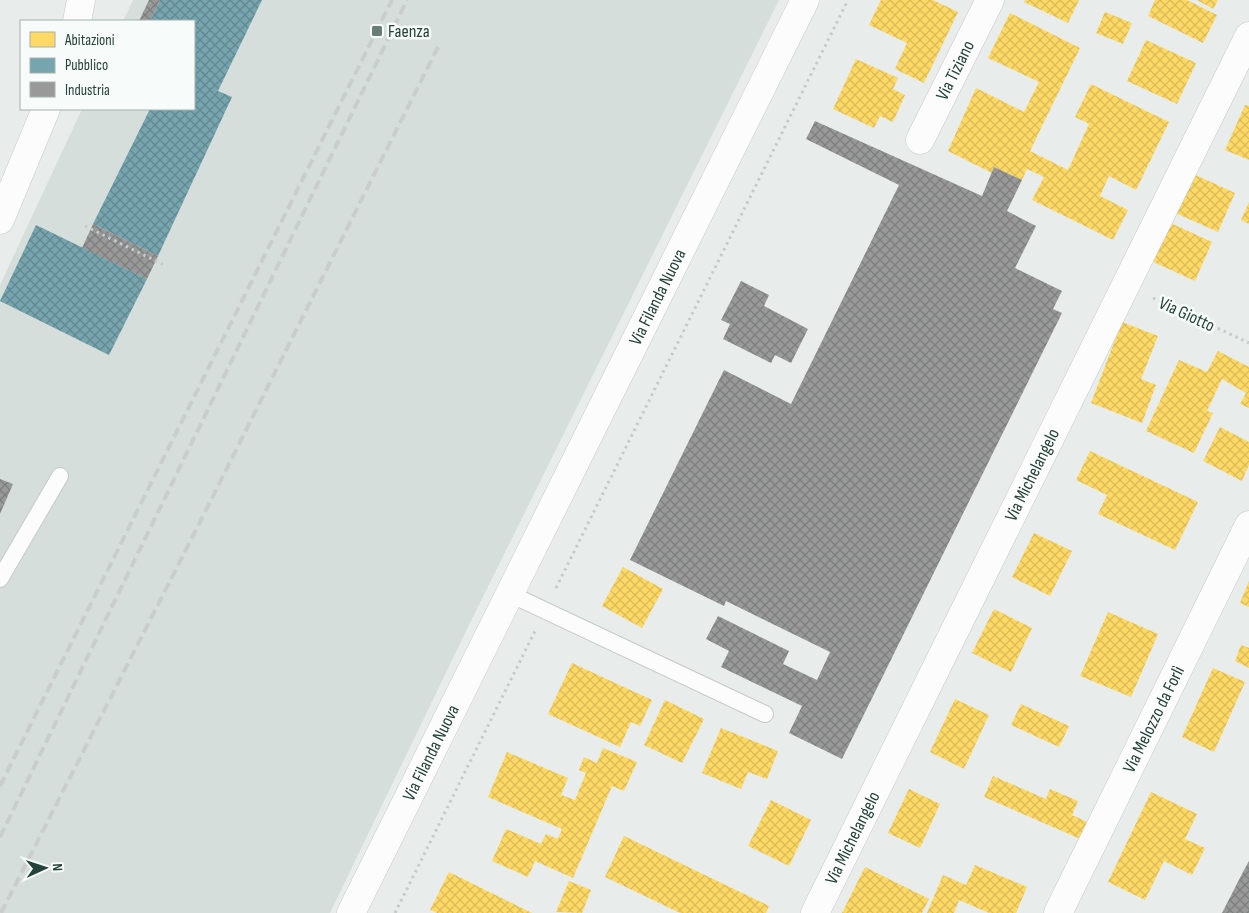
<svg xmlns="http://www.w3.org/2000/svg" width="1249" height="913" font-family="'Sofia Sans Condensed',sans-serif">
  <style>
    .built { fill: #d6dedb }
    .homes { fill: url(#homes-cross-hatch) }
    .public { fill: url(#public-cross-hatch) }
    .industry { fill: url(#industry-cross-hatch) }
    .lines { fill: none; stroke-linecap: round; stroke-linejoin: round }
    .lane-casing { stroke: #c5cac8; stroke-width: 18 }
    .street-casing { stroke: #c5cac8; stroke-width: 29 }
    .path { stroke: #c3ccca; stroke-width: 3; stroke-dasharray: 2.5 4; stroke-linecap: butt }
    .lane { stroke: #fcfcfc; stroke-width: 16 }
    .street { stroke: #fcfcfc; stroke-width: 28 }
    .rail { stroke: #c9cdcc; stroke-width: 4; stroke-dasharray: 10 5; stroke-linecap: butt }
    .poi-dot { fill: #697e78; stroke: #f7fbf9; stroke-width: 2 }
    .labels { text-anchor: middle; stroke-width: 5; stroke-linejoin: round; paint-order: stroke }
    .poi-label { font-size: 18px; fill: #24423a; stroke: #f7fbf9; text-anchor: start }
    .street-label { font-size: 18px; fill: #24423a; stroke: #f7fbf9 }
  </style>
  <defs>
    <pattern id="homes-cross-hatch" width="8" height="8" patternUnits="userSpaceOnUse" patternTransform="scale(1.25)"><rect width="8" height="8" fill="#ffd966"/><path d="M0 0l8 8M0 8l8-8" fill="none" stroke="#dabb59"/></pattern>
    <pattern id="public-cross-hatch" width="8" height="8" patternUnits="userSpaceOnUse" patternTransform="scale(1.25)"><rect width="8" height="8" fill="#76a5af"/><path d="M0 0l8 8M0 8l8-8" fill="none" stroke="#61888f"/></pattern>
    <pattern id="industry-cross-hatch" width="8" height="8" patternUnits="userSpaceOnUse" patternTransform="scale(1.25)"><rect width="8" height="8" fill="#999"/><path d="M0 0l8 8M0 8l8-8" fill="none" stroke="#7d7e7e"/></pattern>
  </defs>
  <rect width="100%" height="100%" fill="#e8edeb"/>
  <path class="built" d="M 133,0 L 779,0 L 470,623 L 330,913 L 0,913 L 0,285 L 82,109 L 194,109 L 194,21 L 123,21 Z"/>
  <path class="homes" d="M 881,0 L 933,0 L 958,12 L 924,83 L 895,69 L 907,43 L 869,25 Z
    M 1025,0 L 1079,0 L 1068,23 L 1024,2 Z
    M 1155,0 L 1187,0 L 1217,15 L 1203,43 L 1148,16 Z
    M 1197,0 L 1218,0 L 1213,9 Z
    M 1105,12 L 1132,23 L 1123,44 L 1096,33 Z
    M 1010,13 L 1080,48 L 1030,151 L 1068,170 L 1089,124 L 1075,117 L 1091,84 L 1169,122 L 1136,190 L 1109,176 L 1100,196 L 1128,210 L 1113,240 L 1032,200 L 1044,177 L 1027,169 L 1022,180 L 994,167 L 992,173 L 948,151 L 976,88 L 1024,112 L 1039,82 L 988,58 Z
    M 1146,40 L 1196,63 L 1177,104 L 1127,81 Z
    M 856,59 L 898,78 L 893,89 L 905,95 L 893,122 L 880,116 L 874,128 L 833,109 Z
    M 1245,105 L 1249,106 L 1249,160 L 1225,150 Z
    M 1189,172 L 1235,193 L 1218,232 L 1171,211 Z
    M 1249,202 L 1249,224 L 1241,220 Z
    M 1166,221 L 1212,242 L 1195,281 L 1149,260 Z
    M 1122,322 L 1158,336 L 1141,379 L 1156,385 L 1142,423 L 1091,403 Z
    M 1218,351 L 1249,367 L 1249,408 L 1240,404 L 1246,393 L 1222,379 L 1207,411 L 1213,413 L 1194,453 L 1146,431 L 1179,360 L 1207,372 Z
    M 1220,427 L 1249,442 L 1249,465 L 1242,481 L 1203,461 Z
    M 1090,451 L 1198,502 L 1175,550 L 1098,514 L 1107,495 L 1076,480 Z
    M 1034,533 L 1072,551 L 1050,596 L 1012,577 Z
    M 623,567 L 663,589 L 642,628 L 602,606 Z
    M 1249,581 L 1249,607 L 1240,603 Z
    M 994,609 L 1032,628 L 1011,672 L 972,653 Z
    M 1108,612 L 1158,634 L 1131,697 L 1080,676 Z
    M 1241,645 L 1249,648 L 1249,668 L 1235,661 Z
    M 572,663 L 652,700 L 640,726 L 631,722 L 620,747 L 548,714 Z
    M 1213,668 L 1245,682 L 1214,752 L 1182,737 Z
    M 955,699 L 989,715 L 964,769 L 930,752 Z
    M 665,700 L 704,719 L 682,763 L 644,745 Z
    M 1021,704 L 1069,726 L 1059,747 L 1011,725 Z
    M 721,728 L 778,751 L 767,779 L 748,772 L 741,789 L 702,773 Z
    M 603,748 L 637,762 L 624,791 L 612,786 L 573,878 L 535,861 L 528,877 L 492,861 L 506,829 L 541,844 L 546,834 L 558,839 L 562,829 L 488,797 L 507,752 L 568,778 L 561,795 L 575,800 L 586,773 L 579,770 L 584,757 L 597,763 Z
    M 993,776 L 1046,799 L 1050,789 L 1078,801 L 1072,815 L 1092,824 L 1085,841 L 984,797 Z
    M 909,789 L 940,804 L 920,848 L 888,833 Z
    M 1151,792 L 1197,814 L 1185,839 L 1205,848 L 1192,875 L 1164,861 L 1145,900 L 1108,882 Z
    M 771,800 L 811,820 L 789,866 L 748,846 Z
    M 624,836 L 769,906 L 766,913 L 680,913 L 605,877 Z
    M 975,865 L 1027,887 L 1016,913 L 989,913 L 959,900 L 954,913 L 927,913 L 943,875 L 966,885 Z
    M 865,867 L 929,899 L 922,913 L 842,913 Z
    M 449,872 L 532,913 L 437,913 L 430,910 Z
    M 569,881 L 591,890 L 582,913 L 556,912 Z"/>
  <path class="public" d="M 160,0 L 262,0 L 218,91 L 232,97 L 158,256 L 93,224 L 150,109 L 194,109 L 194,21 L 150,21 Z
    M 36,225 L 147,279 L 109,355 L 0,301 Z"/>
  <path class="industry" d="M 149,0 L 160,0 L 150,21 L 139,21 Z
    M 815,121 L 982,196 L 994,167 L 1022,180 L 1007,211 L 1036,226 L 1015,268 L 1062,291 L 1053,309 L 1062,313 L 842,759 L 789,733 L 802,706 L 721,667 L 729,651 L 706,639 L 718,616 L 789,651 L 783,664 L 817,680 L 830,652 L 726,601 L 724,606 L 630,560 L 724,370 L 791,404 L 899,185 L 806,139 Z
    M 93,224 L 158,256 L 147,279 L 82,248 Z
    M 741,281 L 769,295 L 764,306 L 808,329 L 791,363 L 775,355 L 771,363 L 723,339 L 730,324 L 721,320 Z
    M 0,479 L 13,484 L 0,514 Z
    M 1249,861 L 1249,913 L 1222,913 L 1243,872 Z"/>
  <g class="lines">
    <g class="lane-casing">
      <path id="lane" d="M 0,579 L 60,476
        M 510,594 L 765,714"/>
    </g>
    <g class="street-casing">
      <g id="street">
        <path d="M 77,21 L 81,0"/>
        <path id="s1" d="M 920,140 L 990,0"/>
        <path d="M 0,220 L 46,109"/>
        <path id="s2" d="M 351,913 L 805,0"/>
        <path id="s3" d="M 815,913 L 1249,36"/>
        <path id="s4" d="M 1058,913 L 1249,525"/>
      </g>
    </g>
    <path class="path" d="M 85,226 L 166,266
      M 1153,298 L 1249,343
      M 556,588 L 848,0
      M 395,913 L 535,631"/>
    <use href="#lane" class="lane"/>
    <use href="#street" class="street"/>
    <path class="rail" d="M 0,786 L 392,0
      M 0,837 L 407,0
      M 1,913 L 198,526 L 439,45"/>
  </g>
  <rect class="poi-dot" x="371" y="25" width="12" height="12" rx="2.5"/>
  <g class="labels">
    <g class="poi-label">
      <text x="388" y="37">Faenza</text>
    </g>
    <g class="street-label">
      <text dy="6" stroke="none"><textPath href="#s1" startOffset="78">Via Tiziano</textPath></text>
      <text dy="6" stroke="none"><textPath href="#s2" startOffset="688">Via Filanda Nuova</textPath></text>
      <text transform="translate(1187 314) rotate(25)" y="6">Via Giotto</text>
      <text dy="6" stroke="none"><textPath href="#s3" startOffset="489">Via Michelangelo</textPath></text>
      <text dy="6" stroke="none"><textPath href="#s4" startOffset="216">Via Melozzo da Forlì</textPath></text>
      <text dy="6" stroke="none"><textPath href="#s2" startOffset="179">Via Filanda Nuova</textPath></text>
      <text dy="6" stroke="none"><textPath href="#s3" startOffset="84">Via Michelangelo</textPath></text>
    </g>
  </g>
  <rect x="20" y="20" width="175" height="90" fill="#f7fbf9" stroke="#a3b1ad"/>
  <rect x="30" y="32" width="25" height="15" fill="#ffd966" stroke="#a3b1ad"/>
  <text x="65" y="45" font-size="15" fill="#24423a">Abitazioni</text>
  <rect x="30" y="58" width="25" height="15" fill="#76a5af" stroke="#a3b1ad"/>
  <text x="65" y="70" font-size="15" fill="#24423a">Pubblico</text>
  <rect x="30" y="82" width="25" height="15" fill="#999999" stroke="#a3b1ad"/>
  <text x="65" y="95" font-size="15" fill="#24423a">Industria</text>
  <g transform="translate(45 868) rotate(87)" stroke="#f7fbf9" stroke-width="4" paint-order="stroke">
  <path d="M0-4L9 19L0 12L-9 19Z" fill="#24423a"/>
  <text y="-8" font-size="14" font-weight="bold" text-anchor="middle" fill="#24423a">N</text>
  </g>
</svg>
